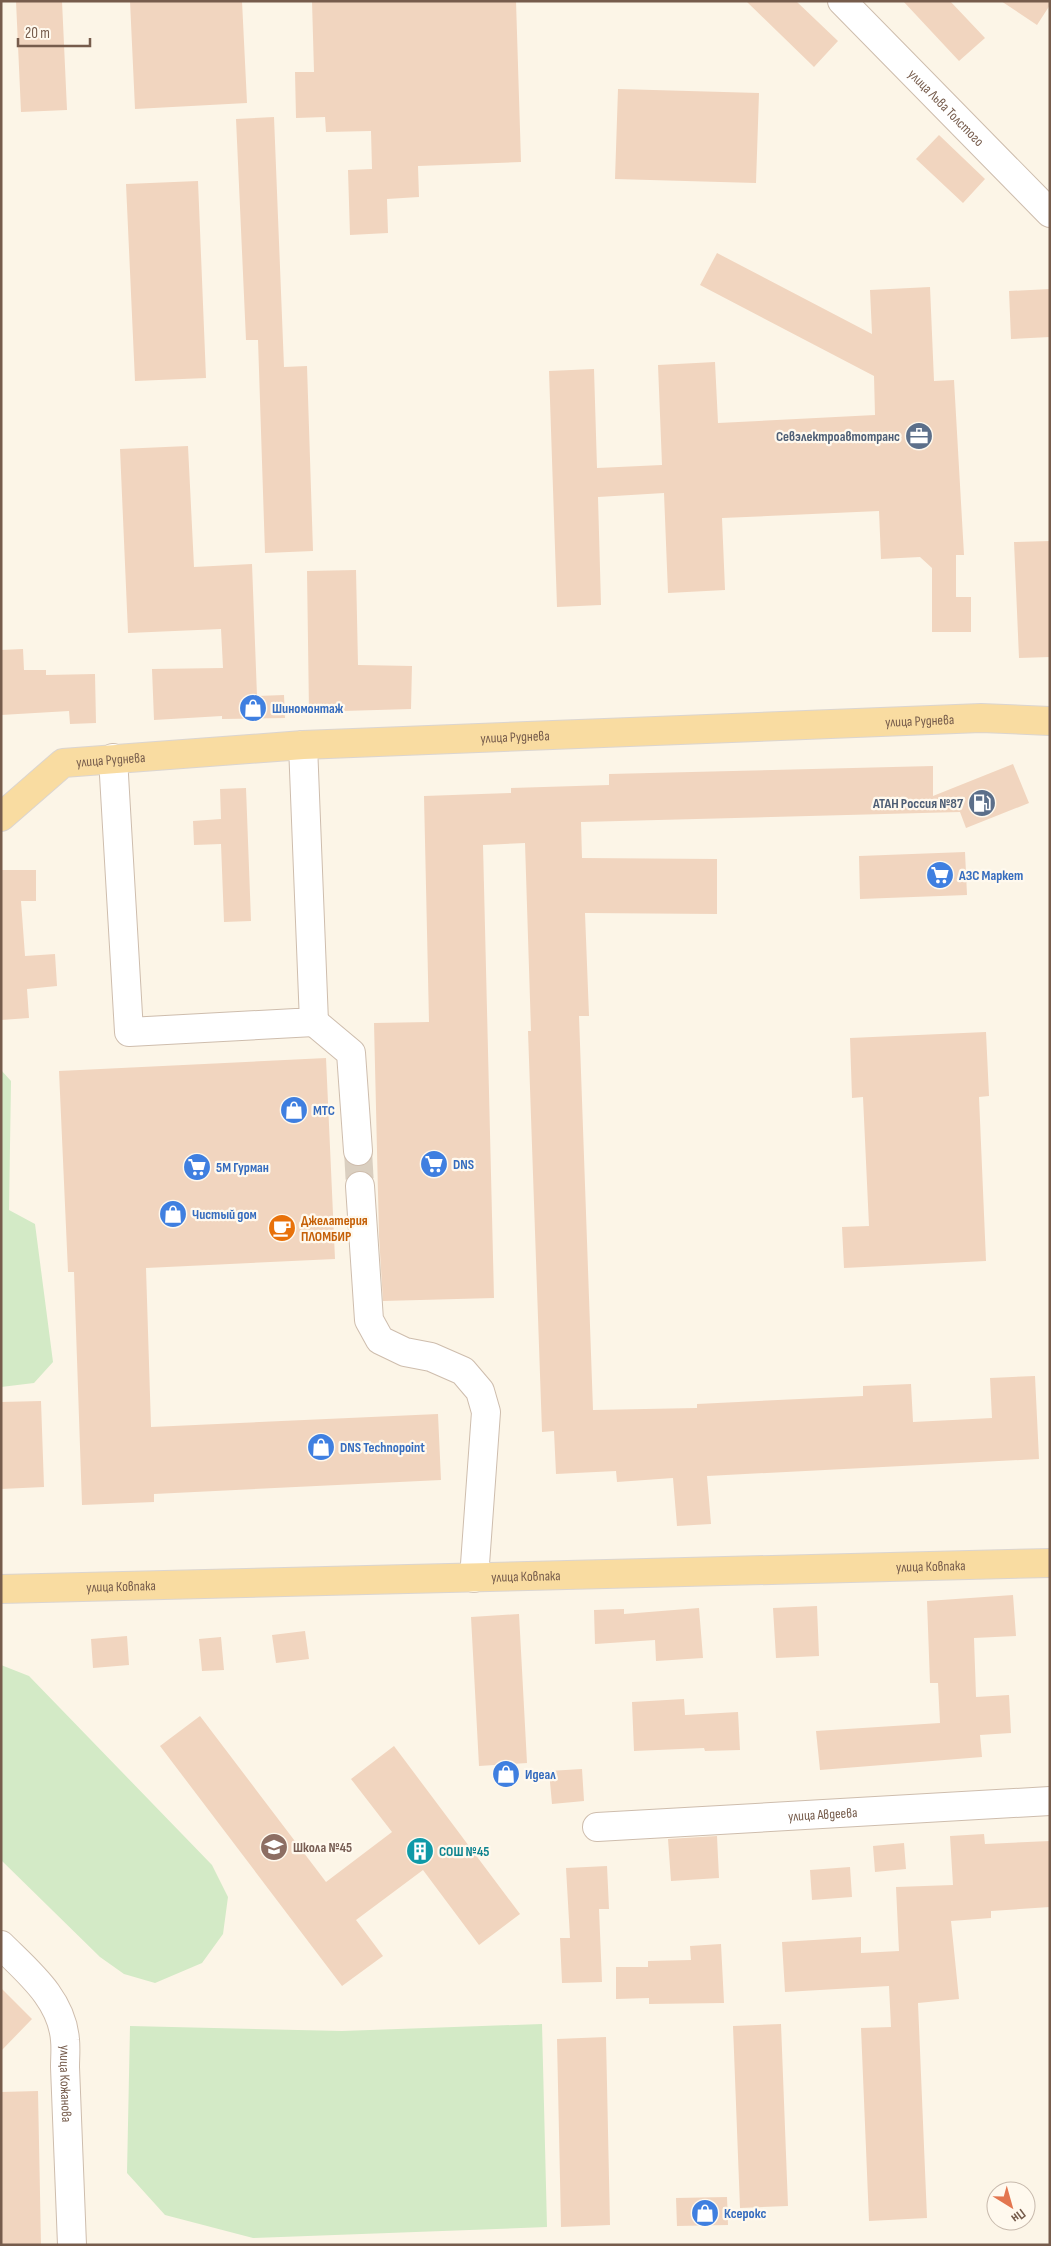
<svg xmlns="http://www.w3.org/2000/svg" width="1051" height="2246" font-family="'Sofia Sans Condensed',sans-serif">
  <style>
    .green { fill: #d3eac6 }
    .building { fill: #f1d5bf }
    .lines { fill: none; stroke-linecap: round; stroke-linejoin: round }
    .minor-tunnel { stroke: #dacfc0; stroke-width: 28; stroke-dasharray: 28 14; stroke-linecap: butt }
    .minor-casing { stroke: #cebdad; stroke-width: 30 }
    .major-casing { stroke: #dbd5d0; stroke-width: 30 }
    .minor { stroke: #fff; stroke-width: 28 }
    .major { stroke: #f9dca1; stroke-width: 28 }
    .labels { text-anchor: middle; stroke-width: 4.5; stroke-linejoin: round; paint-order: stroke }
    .street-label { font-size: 14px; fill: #765c4c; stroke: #fff9ee }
    .service-label { font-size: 14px; font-weight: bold; fill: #4e5e75; stroke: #fff9ee; text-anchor: end }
    .shop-label { font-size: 14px; font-weight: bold; fill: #366cbe; stroke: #fff9ee; text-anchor: start }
    .food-label { font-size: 14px; font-weight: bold; fill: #c56008; stroke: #fff9ee; text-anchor: start }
    .education-label { font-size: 14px; font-weight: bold; fill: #785e54; stroke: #fff9ee; text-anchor: start }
    .culture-label { font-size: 14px; font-weight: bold; fill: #0d838f; stroke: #fff9ee; text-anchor: start }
  </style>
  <rect width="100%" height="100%" fill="#fcf5e7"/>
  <path class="green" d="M 1,1070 L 11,1081 L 9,1210 L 35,1224 L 53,1362 L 34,1383 L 1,1387 Z
    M 1,1665 L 29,1676 L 212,1865 L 228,1897 L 223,1934 L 202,1963 L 155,1983 L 124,1974 L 100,1957 L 1,1860 Z
    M 542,2024 L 547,2227 L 253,2238 L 165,2215 L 127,2173 L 130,2026 L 342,2031 Z"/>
  <path class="building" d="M 16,1 L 62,1 L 67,110 L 21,112 Z
    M 130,1 L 242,1 L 247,103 L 135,109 Z
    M 312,1 L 516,1 L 521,162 L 418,166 L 419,197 L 387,199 L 388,233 L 350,235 L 348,170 L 372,169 L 371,131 L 326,132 L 325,117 L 296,118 L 295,72 L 314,72 Z
    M 746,1 L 796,1 L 838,41 L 814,67 Z
    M 903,1 L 950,1 L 985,38 L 959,61 Z
    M 1001,1 L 1050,1 L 1050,5 L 1037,25 Z
    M 618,89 L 759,93 L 756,183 L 615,179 Z
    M 274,117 L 284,367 L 307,366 L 313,551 L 265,553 L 258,340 L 246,340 L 236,119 Z
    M 939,135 L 985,179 L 963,203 L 916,159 Z
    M 198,181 L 206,378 L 135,381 L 126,184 Z
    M 717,253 L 872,334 L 870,290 L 930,287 L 934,381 L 954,380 L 964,555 L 956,555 L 956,597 L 971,597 L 971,632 L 932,632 L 932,568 L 920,557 L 881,559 L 879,511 L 722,518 L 725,590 L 668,593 L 664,493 L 598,497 L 601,605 L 557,607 L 549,371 L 594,369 L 597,468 L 662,465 L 658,365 L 715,362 L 718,423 L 875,415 L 874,376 L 700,285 Z
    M 1050,289 L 1050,337 L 1011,339 L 1009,291 Z
    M 188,446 L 194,567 L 252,564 L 257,696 L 284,695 L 285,718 L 222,719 L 222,716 L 154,720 L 152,669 L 223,668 L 221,629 L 128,633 L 120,449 Z
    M 1050,541 L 1050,657 L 1019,658 L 1014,542 Z
    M 356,570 L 358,665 L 412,666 L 411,709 L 309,712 L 307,571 Z
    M 23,649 L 24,670 L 46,670 L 46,675 L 95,674 L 96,723 L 70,724 L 69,711 L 1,715 L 1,650 Z
    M 1013,764 L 1029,803 L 966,828 L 960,812 L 581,822 L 582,858 L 717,859 L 717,914 L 585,913 L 589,1016 L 579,1016 L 593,1410 L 697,1408 L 697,1404 L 863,1396 L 863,1386 L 911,1384 L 913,1422 L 992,1418 L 990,1378 L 1035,1376 L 1039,1459 L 707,1476 L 711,1524 L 677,1526 L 673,1478 L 617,1482 L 616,1471 L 556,1474 L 554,1431 L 542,1432 L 528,1031 L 531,1031 L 525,843 L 483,845 L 494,1298 L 383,1301 L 379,1236 L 374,1023 L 429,1022 L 424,796 L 511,793 L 511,788 L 609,785 L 609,774 L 933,766 L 933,796 Z
    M 246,788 L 251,921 L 224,922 L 221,844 L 194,845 L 193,821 L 221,819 L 220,789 Z
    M 965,852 L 967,895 L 860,899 L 859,856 Z
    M 1,870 L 36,870 L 36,901 L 21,901 L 25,956 L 55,954 L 57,986 L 27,989 L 29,1018 L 1,1020 Z
    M 986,1032 L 989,1096 L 979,1097 L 986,1261 L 844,1268 L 842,1227 L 869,1226 L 863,1097 L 852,1098 L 850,1038 Z
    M 326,1058 L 335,1259 L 146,1268 L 151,1427 L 438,1414 L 441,1480 L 154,1494 L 154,1502 L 82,1505 L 74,1272 L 68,1272 L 59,1071 Z
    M 41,1401 L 44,1487 L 1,1489 L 1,1402 Z
    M 1013,1595 L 1016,1636 L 974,1638 L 976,1697 L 1009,1695 L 1011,1733 L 980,1735 L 982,1757 L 820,1770 L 816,1731 L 940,1723 L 938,1683 L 930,1683 L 927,1601 Z
    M 817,1606 L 819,1656 L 776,1658 L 773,1608 Z
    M 699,1608 L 703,1658 L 656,1661 L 655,1640 L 595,1644 L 594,1610 L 624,1609 L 624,1614 Z
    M 519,1614 L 527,1763 L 479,1766 L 471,1617 Z
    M 305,1631 L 309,1659 L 276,1663 L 272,1635 Z
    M 127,1636 L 129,1665 L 93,1668 L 91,1639 Z
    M 221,1637 L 224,1670 L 202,1671 L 199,1639 Z
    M 684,1699 L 685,1715 L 738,1712 L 740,1750 L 705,1751 L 704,1748 L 634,1751 L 632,1702 Z
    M 200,1716 L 326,1882 L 392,1832 L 351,1779 L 394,1746 L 520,1914 L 479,1945 L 423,1870 L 356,1920 L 383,1956 L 342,1986 L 160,1746 Z
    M 582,1769 L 584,1801 L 552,1804 L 549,1771 Z
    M 984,1834 L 985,1844 L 1050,1841 L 1050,1907 L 991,1911 L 991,1918 L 951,1921 L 959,1999 L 918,2003 L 927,2218 L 869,2221 L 861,2028 L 891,2027 L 889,1986 L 785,1992 L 782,1942 L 861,1937 L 861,1953 L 899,1951 L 896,1887 L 953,1885 L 950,1836 Z
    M 717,1836 L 719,1878 L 671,1881 L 668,1839 Z
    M 904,1843 L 906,1869 L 875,1872 L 873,1846 Z
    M 607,1866 L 609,1909 L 599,1909 L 602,1982 L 562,1983 L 560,1938 L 570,1938 L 566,1868 Z
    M 850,1867 L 852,1897 L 812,1900 L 810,1870 Z
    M 721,1944 L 724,2003 L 649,2004 L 649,1998 L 616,1999 L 616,1967 L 648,1967 L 648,1961 L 691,1960 L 690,1946 Z
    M 1,1988 L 32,2019 L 1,2051 Z
    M 781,2024 L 788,2206 L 740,2208 L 733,2026 Z
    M 606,2037 L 610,2225 L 561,2227 L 557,2039 Z
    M 38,2091 L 41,2245 L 1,2245 L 1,2092 Z
    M 727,2197 L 728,2225 L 677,2226 L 676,2198 Z"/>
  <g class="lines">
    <path class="minor-tunnel" d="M 358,1151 L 360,1186"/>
    <g class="minor-casing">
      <g id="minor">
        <path id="s1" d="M 842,1 L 1050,213"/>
        <path d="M 113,758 L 129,1032 L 314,1022 L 303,745"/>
        <path d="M 314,1022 L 351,1053 L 358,1151"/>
        <path d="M 360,1186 L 369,1320 L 380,1340 L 405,1352 L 431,1357 L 463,1371 L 480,1391 L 486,1412 L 474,1578"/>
        <path id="s2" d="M 597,1827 L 1050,1801"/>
        <path id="s3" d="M 1,1945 C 28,1972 62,1999 65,2040 C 66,2049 65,2058 65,2067 L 72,2245"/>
      </g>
    </g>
    <g class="major-casing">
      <g id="major">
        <path id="s4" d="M 1,817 L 63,763 L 303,745 L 981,718 L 1050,721"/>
        <path id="s5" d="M 1,1589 L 1050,1563"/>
      </g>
    </g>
    <use href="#minor" class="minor"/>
    <use href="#major" class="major"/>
  </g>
  <defs>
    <g id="office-disc" transform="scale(1.4375)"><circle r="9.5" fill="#5c6f8a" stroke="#fff9ee"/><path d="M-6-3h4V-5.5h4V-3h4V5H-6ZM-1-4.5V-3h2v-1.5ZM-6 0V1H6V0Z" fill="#fff"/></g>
    <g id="shop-disc" transform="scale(1.4375)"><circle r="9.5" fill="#3f7fe0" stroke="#fff9ee"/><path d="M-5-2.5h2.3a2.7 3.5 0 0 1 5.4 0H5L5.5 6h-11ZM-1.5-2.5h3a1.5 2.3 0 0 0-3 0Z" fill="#fff"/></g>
    <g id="fuel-disc" transform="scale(1.4375)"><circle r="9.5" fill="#5c6f8a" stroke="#fff9ee"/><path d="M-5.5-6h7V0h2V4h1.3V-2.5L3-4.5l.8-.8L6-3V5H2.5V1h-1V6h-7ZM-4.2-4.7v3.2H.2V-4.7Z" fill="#fff"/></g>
    <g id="supermarket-disc" transform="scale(1.4375)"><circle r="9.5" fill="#3f7fe0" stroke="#fff9ee"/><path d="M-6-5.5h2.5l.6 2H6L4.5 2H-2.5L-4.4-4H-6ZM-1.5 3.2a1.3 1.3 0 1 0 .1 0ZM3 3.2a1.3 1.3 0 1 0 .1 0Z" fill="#fff"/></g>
    <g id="cafe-disc" transform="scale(1.4375)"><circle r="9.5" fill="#e8710a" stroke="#fff9ee"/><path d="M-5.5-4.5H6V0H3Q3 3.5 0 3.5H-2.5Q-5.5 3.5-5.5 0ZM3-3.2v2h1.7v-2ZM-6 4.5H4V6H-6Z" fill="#fff"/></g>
    <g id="school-disc" transform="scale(1.4375)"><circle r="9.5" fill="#8d6e63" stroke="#fff9ee"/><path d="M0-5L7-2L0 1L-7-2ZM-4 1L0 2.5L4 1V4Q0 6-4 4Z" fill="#fff"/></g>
    <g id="building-disc" transform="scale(1.4375)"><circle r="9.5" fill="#0f9aa8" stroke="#fff9ee"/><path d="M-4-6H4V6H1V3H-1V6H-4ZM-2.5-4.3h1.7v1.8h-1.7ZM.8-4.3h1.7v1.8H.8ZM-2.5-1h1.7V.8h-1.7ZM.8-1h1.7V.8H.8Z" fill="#fff"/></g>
  </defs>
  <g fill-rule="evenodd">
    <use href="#office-disc" x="919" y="436"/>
    <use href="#shop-disc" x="253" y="708"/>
    <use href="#fuel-disc" x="982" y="803"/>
    <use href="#supermarket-disc" x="940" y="875"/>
    <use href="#shop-disc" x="294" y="1110"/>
    <use href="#supermarket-disc" x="434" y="1164"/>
    <use href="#supermarket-disc" x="197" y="1167"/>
    <use href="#shop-disc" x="173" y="1214"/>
    <use href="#cafe-disc" x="282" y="1228"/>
    <use href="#shop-disc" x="321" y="1447"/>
    <use href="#shop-disc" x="506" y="1774"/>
    <use href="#school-disc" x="274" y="1847"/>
    <use href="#building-disc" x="420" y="1851"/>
    <use href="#shop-disc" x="705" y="2213"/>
  </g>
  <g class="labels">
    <g class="street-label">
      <text dy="5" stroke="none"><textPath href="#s1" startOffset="149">улица Льва Толстого</textPath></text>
      <text dy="5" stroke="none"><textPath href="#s4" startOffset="940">улица Руднева</textPath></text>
      <text dy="5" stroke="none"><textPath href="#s4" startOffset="535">улица Руднева</textPath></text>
      <text dy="5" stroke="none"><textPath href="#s4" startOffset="130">улица Руднева</textPath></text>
      <text dy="5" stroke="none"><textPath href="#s5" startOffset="930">улица Ковпака</textPath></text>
      <text dy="5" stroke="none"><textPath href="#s5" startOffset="525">улица Ковпака</textPath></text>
      <text dy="5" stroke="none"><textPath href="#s5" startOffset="120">улица Ковпака</textPath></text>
      <text dy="5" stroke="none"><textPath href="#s2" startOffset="226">улица Авдеева</textPath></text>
      <text dy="5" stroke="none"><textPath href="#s3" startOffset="161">улица Кожанова</textPath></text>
    </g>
    <g class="service-label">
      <text x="900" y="441">Севэлектроавтотранс</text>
      <text x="963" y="808">АТАН Россия №87</text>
    </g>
    <g class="shop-label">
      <text x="272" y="713">Шиномонтаж</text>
      <text x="959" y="880">АЗС Маркет</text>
      <text x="313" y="1115">МТС</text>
      <text x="453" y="1169">DNS</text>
      <text x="216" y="1172">5М Гурман</text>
      <text x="192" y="1219">Чистый дом</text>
      <text x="340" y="1452">DNS Technopoint</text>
      <text x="525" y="1779">Идеал</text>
      <text x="724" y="2218">Ксерокс</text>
    </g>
    <g class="food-label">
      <text x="301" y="1225">Джелатерия<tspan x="301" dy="16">ПЛОМБИР</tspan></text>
    </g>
    <g class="education-label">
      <text x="293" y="1852">Школа №45</text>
    </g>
    <g class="culture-label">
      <text x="439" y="1856">СОШ №45</text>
    </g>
  </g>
  <rect width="1051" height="2246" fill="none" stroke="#765c4c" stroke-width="5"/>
  <g transform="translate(1011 2206) rotate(143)"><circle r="24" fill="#fff9ee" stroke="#c8baad"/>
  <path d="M0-4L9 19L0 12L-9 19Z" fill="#e3764f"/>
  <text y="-8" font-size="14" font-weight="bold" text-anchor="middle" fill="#765c4c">Пн</text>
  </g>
  <path d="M18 38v8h72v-8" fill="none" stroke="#765c4c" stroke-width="2.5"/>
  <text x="25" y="38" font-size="15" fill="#765c4c" stroke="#fff9ee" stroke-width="4" paint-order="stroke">20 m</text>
</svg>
